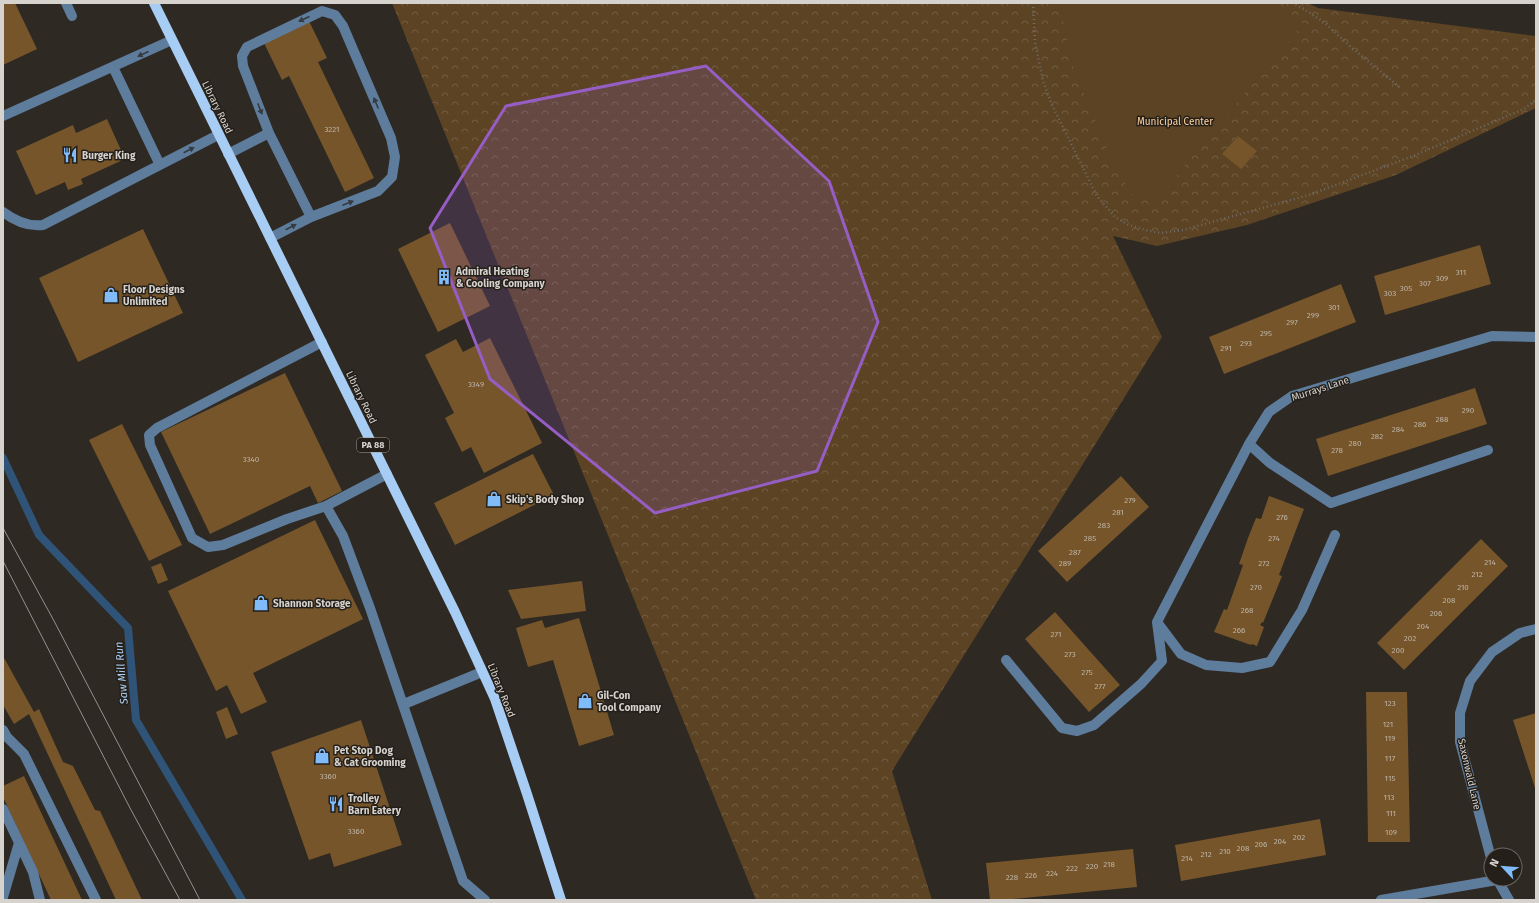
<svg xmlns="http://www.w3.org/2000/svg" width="1539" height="903" font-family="'Fira Sans',sans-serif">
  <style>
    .forest { fill: url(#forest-crowns) }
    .garden { fill: #5b4324 }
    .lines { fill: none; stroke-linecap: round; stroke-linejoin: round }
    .stream { stroke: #305378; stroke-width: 8 }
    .building { fill: #76552b }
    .path { stroke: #6f6b66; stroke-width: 2.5; stroke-dasharray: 1 3; stroke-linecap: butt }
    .minor { stroke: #5e7c9c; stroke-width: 10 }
    .major { stroke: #a8cdf4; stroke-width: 10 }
    .tram { stroke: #95918d; stroke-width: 1 }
    .oneway { fill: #353b40 }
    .marked { fill: #965ec4; fill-opacity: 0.2; stroke: #965ec4; stroke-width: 3; stroke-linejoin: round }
    .labels { text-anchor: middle; stroke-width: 3; stroke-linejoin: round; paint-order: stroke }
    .number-label { font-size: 8px; fill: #beb4a6 }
    .shield { fill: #241f19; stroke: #a19d98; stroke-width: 1 }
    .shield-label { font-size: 9px; font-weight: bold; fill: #d6d3cf }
    .street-label { font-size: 10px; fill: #d6d3cf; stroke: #241f19 }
    .park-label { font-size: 10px; fill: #ffd39f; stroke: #241f19 }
    .poi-label { font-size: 10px; font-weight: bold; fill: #d6d3cf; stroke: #241f19; text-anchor: start }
    .water-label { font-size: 11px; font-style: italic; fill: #aed0f4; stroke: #241f19 }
  </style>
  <defs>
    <pattern id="forest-crowns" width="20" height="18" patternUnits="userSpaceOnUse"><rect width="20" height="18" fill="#5b4324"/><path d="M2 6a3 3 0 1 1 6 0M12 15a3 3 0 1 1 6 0" fill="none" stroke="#725d43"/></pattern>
  </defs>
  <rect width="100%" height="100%" fill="#2e2923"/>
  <path class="forest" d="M 392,3 L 1308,3 L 1318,8 L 1536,36 L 1536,108 L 1396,175 L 1247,225 L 1157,246 L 1113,236 L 1162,337 L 892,771 L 932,900 L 756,900 Z"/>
  <path class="garden" d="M 1060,3 L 1269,3 L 1303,23 L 1155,201 L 1133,195 L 1116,171 L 1071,61 Z"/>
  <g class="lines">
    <path class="stream" d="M 3,458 L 39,535 L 128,628 L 136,720 L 242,900"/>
  </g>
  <path class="building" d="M 3,3 L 15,3 L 37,49 L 3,65 Z
    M 309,21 L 327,58 L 318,62 L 374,178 L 345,192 L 289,76 L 282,80 L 264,43 Z
    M 107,119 L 125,159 L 81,179 L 83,184 L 68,190 L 65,182 L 36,195 L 16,151 L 73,125 L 76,133 Z
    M 1238,136 L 1257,151 L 1241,169 L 1222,154 Z
    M 450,223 L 490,306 L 438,332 L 398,249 Z
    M 143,229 L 183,313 L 78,362 L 39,278 Z
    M 1480,245 L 1491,284 L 1385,315 L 1374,276 Z
    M 1341,284 L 1356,322 L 1224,374 L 1209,337 Z
    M 490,338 L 542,443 L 484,473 L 471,447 L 462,452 L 445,418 L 454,413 L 425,355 L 456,339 L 463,352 Z
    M 285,373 L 342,491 L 318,503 L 310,486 L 210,534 L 161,432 Z
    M 1475,388 L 1487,424 L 1328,476 L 1316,439 Z
    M 122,424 L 182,545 L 149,561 L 89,440 Z
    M 533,454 L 554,495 L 455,545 L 434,503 Z
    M 1121,476 L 1149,507 L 1067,582 L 1038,551 Z
    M 1269,496 L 1304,509 L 1279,575 L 1282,576 L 1263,623 L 1262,622 L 1260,625 L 1264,627 L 1257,646 L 1252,644 L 1251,645 L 1214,632 L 1224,609 L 1227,610 L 1243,565 L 1239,564 L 1248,538 L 1256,518 L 1261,519 Z
    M 315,520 L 363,619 L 253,673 L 267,702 L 241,714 L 227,685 L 216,691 L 168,591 Z
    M 1481,539 L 1508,566 L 1404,670 L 1377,643 Z
    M 161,563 L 168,580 L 158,584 L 151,567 Z
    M 582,581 L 586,611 L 521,619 L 508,590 Z
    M 1055,612 L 1120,685 L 1089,712 L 1025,639 Z
    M 579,618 L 614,735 L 579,746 L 553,660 L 528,667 L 516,628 L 542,620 L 545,628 Z
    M 3,656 L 34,712 L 39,709 L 63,762 L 73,766 L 95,810 L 100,811 L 142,900 L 116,900 L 29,714 L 14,724 L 3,705 Z
    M 1366,692 L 1407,692 L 1410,842 L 1368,842 Z
    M 227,707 L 238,734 L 226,739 L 216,712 Z
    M 1536,713 L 1536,791 L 1513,720 Z
    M 361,720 L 402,845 L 334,867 L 330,853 L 309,860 L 271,752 Z
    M 24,776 L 82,900 L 51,900 L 3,797 L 3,786 Z
    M 1320,819 L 1326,855 L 1181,881 L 1175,845 Z
    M 1133,849 L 1137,887 L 1003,900 L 990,900 L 986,863 Z"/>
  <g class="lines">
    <path class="path" d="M 1033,3 L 1035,42 L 1043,81 L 1052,105 L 1097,196 L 1115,217 L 1129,225 L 1149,231 L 1161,233 L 1183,230 L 1309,195 L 1413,156 L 1526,108 L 1536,99
      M 1292,3 L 1304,9 L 1325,23 L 1353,49 L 1402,89"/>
    <path class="minor" d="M 66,3 L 72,16
      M 113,67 L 160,165
      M 3,116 L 172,40
      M 228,154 L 269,133
      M 3,212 C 15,221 28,227 43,225 L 218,135
      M 270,238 L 311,217 L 378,191 L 392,177 L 395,157 L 391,138 L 343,26 L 335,15 L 322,11 L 247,47 L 242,56 L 243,66 L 269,133 L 311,217
      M 322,342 L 157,428 L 149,435 L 150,445 L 192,538 L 208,547 L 223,545 L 287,519 L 326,506
      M 1249,444 L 1270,463 L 1331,503 L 1488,450
      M 387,474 L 326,506 L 343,536 L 370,608 L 463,881 L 485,900
      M 1157,622 L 1249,444 L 1269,412 L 1292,396 L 1492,336 L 1536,337
      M 1157,622 L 1181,654 L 1206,665 L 1242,668 L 1270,662 L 1302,610 L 1335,535
      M 1006,660 L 1062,728 L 1077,731 L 1094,725 L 1141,684 L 1162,661 L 1157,622
      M 404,704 L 482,672
      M 3,730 L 7,737 L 24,754 L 96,900
      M 3,809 L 33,872 L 40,900
      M 1491,858 L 1460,742 L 1460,713 L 1470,681 L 1492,652 L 1520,633 L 1536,629
      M 1497,879 L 1509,900
      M 3,897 L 19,843
      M 1381,900 L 1497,880"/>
    <path class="major" d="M 154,3 L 455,612 L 495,699 L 527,794 L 561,900"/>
    <path class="tram" d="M 3,528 L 53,619 L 200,900
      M 3,561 L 130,808 L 180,900"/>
  </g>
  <defs><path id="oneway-solid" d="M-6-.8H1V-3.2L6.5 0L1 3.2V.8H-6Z"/></defs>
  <g class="oneway">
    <use href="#oneway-solid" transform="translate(304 19) rotate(155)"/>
    <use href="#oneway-solid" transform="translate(143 54) rotate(156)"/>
    <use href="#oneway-solid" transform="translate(376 103) rotate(-113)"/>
    <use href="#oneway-solid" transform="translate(260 109) rotate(69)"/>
    <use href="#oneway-solid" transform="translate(189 150) rotate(-27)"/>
    <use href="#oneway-solid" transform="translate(348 203) rotate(-21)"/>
    <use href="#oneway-solid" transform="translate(291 227) rotate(-27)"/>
  </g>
  <path class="marked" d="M 706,66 L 829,181 L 878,322 L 817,471 L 655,513 L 490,379 L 430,228 L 506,106 Z"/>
  <defs>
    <g id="restaurant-bare" transform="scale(1.2)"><path d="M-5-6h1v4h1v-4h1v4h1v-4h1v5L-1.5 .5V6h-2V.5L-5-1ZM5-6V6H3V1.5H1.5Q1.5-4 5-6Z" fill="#81bcfa" stroke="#241f19" stroke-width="2.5" paint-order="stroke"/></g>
    <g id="building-bare" transform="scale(1.2)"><path d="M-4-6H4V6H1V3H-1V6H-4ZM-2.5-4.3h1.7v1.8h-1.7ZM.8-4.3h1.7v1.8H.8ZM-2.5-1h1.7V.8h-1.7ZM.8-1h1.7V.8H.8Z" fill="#81bcfa" stroke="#241f19" stroke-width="2.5" paint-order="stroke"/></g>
    <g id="shop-bare" transform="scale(1.2)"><path d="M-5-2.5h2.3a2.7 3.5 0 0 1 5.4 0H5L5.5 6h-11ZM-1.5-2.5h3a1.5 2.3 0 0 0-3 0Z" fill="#81bcfa" stroke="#241f19" stroke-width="2.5" paint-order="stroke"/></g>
  </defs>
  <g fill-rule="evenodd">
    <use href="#restaurant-bare" x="70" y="155"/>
    <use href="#building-bare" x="444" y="277"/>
    <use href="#shop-bare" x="111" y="295"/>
    <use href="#shop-bare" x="494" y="499"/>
    <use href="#shop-bare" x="261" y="603"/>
    <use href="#shop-bare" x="585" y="701"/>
    <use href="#shop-bare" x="322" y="756"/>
    <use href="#restaurant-bare" x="336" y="804"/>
  </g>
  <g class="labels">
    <g class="number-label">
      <text x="332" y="132">3221</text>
      <text x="1461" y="275">311</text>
      <text x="1442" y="281">309</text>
      <text x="1425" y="286">307</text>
      <text x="1406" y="291">305</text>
      <text x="1390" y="296">303</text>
      <text x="1334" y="310">301</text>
      <text x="1313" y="318">299</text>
      <text x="1292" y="325">297</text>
      <text x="1266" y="336">295</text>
      <text x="1246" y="346">293</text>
      <text x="1226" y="351">291</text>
      <text x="476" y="387">3349</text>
      <text x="1468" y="413">290</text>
      <text x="1442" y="422">288</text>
      <text x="1420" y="427">286</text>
      <text x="1398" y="432">284</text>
      <text x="1377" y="439">282</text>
      <text x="1355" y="446">280</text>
      <text x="1337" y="453">278</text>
      <text x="251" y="462">3340</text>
      <text x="1130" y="503">279</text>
      <text x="1118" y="515">281</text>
      <text x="1282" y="520">276</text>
      <text x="1104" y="528">283</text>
      <text x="1090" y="541">285</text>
      <text x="1274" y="541">274</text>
      <text x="1075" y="555">287</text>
      <text x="1490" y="565">214</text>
      <text x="1065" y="566">289</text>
      <text x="1264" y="566">272</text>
      <text x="1477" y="577">212</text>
      <text x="1256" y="590">270</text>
      <text x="1463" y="590">210</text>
      <text x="1449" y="603">208</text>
      <text x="1247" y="613">268</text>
      <text x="1436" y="616">206</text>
      <text x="1423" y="629">204</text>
      <text x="1239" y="633">266</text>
      <text x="1056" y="637">271</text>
      <text x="1410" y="641">202</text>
      <text x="1398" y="653">200</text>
      <text x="1070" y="657">273</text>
      <text x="1087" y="675">275</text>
      <text x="1100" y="689">277</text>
      <text x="1390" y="706">123</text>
      <text x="1388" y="727">121</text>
      <text x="1390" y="741">119</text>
      <text x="1390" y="761">117</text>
      <text x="328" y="779">3360</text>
      <text x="1390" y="781">115</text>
      <text x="1389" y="800">113</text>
      <text x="1391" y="816">111</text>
      <text x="356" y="834">3360</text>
      <text x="1391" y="835">109</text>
      <text x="1299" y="840">202</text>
      <text x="1280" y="844">204</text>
      <text x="1261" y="847">206</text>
      <text x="1243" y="851">208</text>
      <text x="1225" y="854">210</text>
      <text x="1206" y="857">212</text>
      <text x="1187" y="861">214</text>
      <text x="1109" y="867">218</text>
      <text x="1092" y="869">220</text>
      <text x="1072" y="871">222</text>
      <text x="1052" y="876">224</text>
      <text x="1031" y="878">226</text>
      <text x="1012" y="880">228</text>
    </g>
    <rect class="shield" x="357" y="438" width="32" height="14" rx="3"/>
    <g class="shield-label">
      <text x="373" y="448">PA 88</text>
    </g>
    <g class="street-label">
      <text transform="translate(218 107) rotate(64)" y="4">Library Road</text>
      <text transform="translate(1320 388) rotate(-18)" y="4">Murrays Lane</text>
      <text transform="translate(362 397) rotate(64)" y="4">Library Road</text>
      <text transform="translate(502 690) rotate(68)" y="4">Library Road</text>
      <text transform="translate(1470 774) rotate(77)" y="4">Saxonwald Lane</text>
    </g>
    <g class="park-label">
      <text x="1175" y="125">Municipal Center</text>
    </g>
    <g class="poi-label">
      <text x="82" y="159">Burger King</text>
      <text x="456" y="275">Admiral Heating<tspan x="456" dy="12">&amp; Cooling Company</tspan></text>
      <text x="123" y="293">Floor Designs<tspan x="123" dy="12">Unlimited</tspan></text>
      <text x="506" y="503">Skip's Body Shop</text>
      <text x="273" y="607">Shannon Storage</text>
      <text x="597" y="699">Gil-Con<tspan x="597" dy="12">Tool Company</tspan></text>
      <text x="334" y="754">Pet Stop Dog<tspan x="334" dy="12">&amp; Cat Grooming</tspan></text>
      <text x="348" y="802">Trolley<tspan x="348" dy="12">Barn Eatery</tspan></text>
    </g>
    <g class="water-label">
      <text transform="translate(121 673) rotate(-95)" y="4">Saw Mill Run</text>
    </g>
  </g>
  <rect width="1539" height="903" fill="none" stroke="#d6d3cf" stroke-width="8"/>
  <g transform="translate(1503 867) rotate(296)"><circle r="19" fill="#241f19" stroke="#6b6762"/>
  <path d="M0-3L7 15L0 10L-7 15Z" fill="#81bcfa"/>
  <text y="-6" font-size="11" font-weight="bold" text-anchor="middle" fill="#d6d3cf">N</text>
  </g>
</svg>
